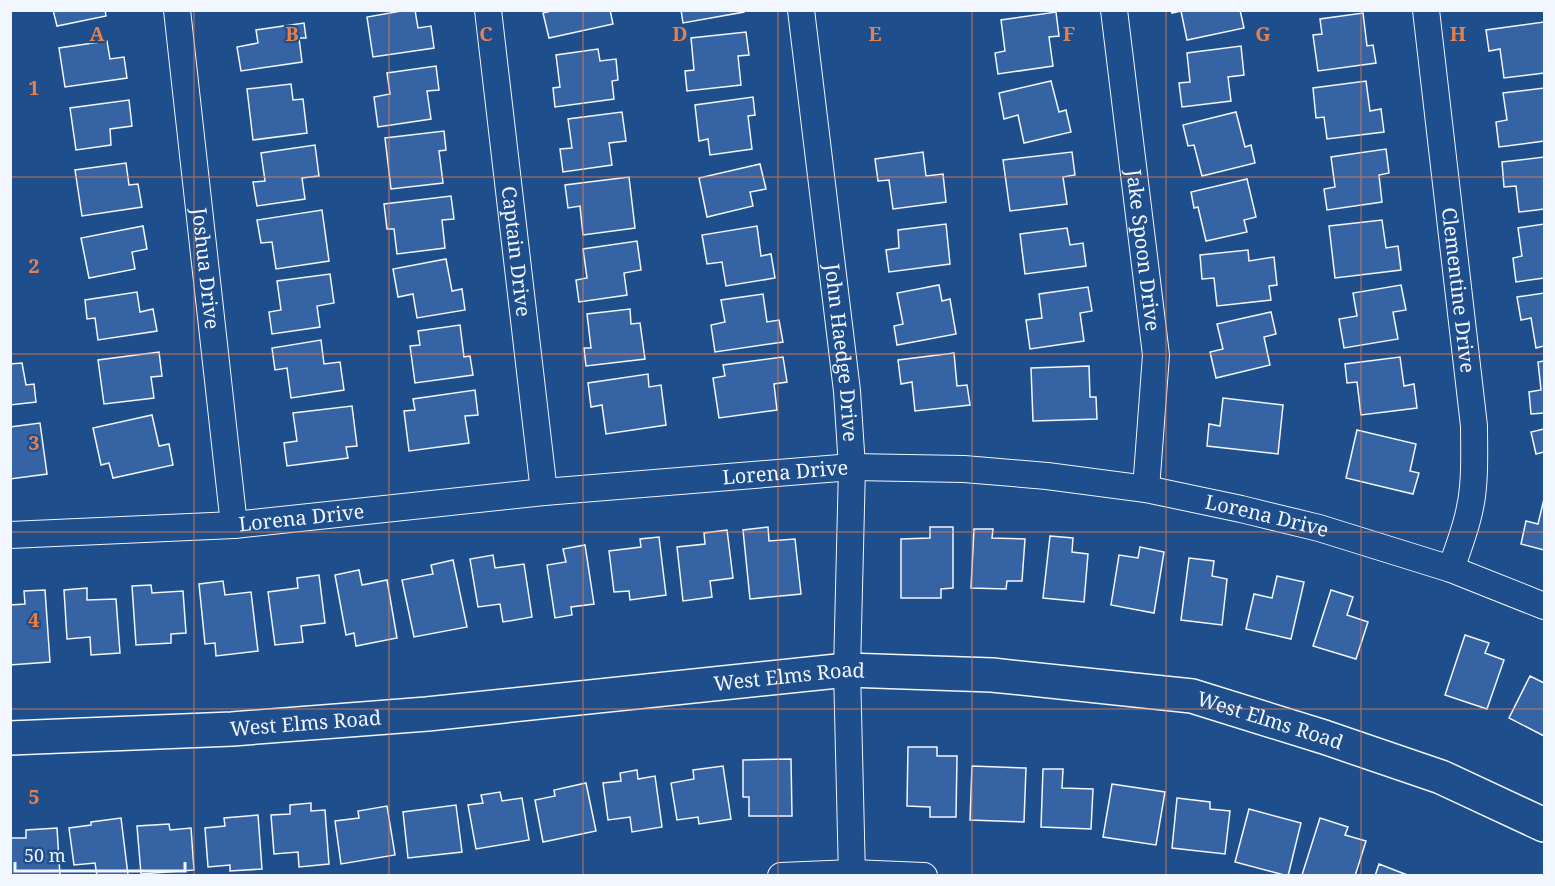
<svg xmlns="http://www.w3.org/2000/svg" width="1555" height="886" font-family="'Noto Serif',serif">
  <style>
    .building { fill: #3563a3; stroke: #f2f6ff; stroke-width: 1.5 }
    .lines { fill: none; stroke-linecap: round; stroke-linejoin: round }
    .minor-casing { stroke: #f2f6ff; stroke-width: 28 }
    .major-casing { stroke: #f2f6ff; stroke-width: 36 }
    .minor { stroke: #1f4e8c; stroke-width: 26 }
    .major { stroke: #1f4e8c; stroke-width: 33 }
    .grid { fill: none; stroke: #ea8049; stroke-width: 1.5; stroke-opacity: 0.55 }
    .labels { text-anchor: middle; stroke-width: 4.5; stroke-linejoin: round; paint-order: stroke }
    .street-label { font-size: 20px; fill: #f2f6ff; stroke: #1f4e8c }
    .grid-label { font-size: 20px; text-anchor: middle; font-weight: bold; fill: #ea8049; stroke: #1f4e8c; stroke-width: 4.5; stroke-linejoin: round; paint-order: stroke }
  </style>
  <rect width="100%" height="100%" fill="#1f4e8c"/>
  <path class="building" d="M 53,10 L 105,10 L 106,16 L 57,26 Z
    M 407,10 L 415,10 L 418,28 L 431,26 L 434,48 L 373,57 L 367,17 Z
    M 555,10 L 610,10 L 613,24 L 549,38 L 543,13 Z
    M 681,10 L 744,10 L 744,12 L 683,23 Z
    M 1171,10 L 1240,10 L 1244,28 L 1187,40 L 1181,11 L 1172,13 Z
    M 1056,12 L 1059,36 L 1049,37 L 1053,66 L 998,74 L 995,53 L 1005,51 L 1001,20 Z
    M 1363,13 L 1367,46 L 1373,45 L 1376,63 L 1318,71 L 1313,35 L 1322,34 L 1320,19 Z
    M 1544,22 L 1544,73 L 1504,78 L 1500,49 L 1489,51 L 1486,30 Z
    M 304,23 L 306,38 L 299,38 L 302,62 L 241,71 L 237,47 L 258,43 L 256,30 Z
    M 746,32 L 749,55 L 738,56 L 741,85 L 687,91 L 685,71 L 694,70 L 691,38 Z
    M 107,41 L 110,59 L 124,57 L 127,78 L 65,87 L 59,48 Z
    M 1241,46 L 1244,75 L 1228,77 L 1231,101 L 1182,107 L 1179,83 L 1190,82 L 1187,53 Z
    M 598,49 L 600,61 L 616,59 L 618,80 L 612,81 L 614,99 L 555,107 L 553,88 L 560,87 L 556,55 Z
    M 436,66 L 439,90 L 427,91 L 431,119 L 378,127 L 374,97 L 390,94 L 387,73 Z
    M 1051,81 L 1059,112 L 1066,110 L 1071,132 L 1024,143 L 1018,115 L 1004,119 L 999,93 Z
    M 1366,81 L 1370,111 L 1381,109 L 1384,132 L 1327,139 L 1324,117 L 1316,118 L 1313,88 Z
    M 291,84 L 293,100 L 303,99 L 307,133 L 253,140 L 247,89 Z
    M 1544,88 L 1544,141 L 1499,147 L 1496,122 L 1507,120 L 1503,93 Z
    M 753,97 L 755,115 L 748,116 L 752,149 L 710,155 L 708,139 L 699,141 L 695,105 Z
    M 129,100 L 132,126 L 110,129 L 111,145 L 76,150 L 70,108 Z
    M 622,112 L 626,141 L 609,143 L 612,165 L 563,172 L 560,149 L 572,148 L 568,119 Z
    M 1236,112 L 1245,147 L 1251,145 L 1255,163 L 1202,176 L 1194,145 L 1188,146 L 1183,125 Z
    M 444,131 L 446,150 L 439,151 L 443,183 L 391,189 L 385,138 Z
    M 315,145 L 319,176 L 302,178 L 305,199 L 257,206 L 253,182 L 265,181 L 261,153 Z
    M 1386,149 L 1389,173 L 1379,175 L 1382,202 L 1327,210 L 1324,189 L 1335,187 L 1331,157 Z
    M 923,152 L 926,176 L 943,174 L 946,202 L 893,209 L 889,180 L 878,181 L 875,159 Z
    M 1072,152 L 1075,175 L 1063,177 L 1067,204 L 1010,211 L 1003,160 Z
    M 1544,157 L 1544,209 L 1519,212 L 1516,186 L 1504,187 L 1502,162 Z
    M 126,163 L 129,185 L 138,184 L 142,207 L 82,216 L 75,170 Z
    M 760,164 L 766,189 L 750,192 L 753,206 L 707,217 L 699,178 Z
    M 629,177 L 635,228 L 583,235 L 580,206 L 568,208 L 565,185 Z
    M 1247,179 L 1256,217 L 1244,220 L 1247,232 L 1206,241 L 1198,207 L 1194,208 L 1191,192 Z
    M 451,196 L 454,219 L 442,220 L 445,248 L 397,254 L 394,229 L 387,229 L 384,204 Z
    M 322,210 L 329,261 L 276,269 L 272,242 L 261,243 L 257,220 Z
    M 1382,220 L 1386,248 L 1398,246 L 1401,270 L 1335,278 L 1329,226 Z
    M 946,224 L 950,264 L 889,272 L 886,250 L 899,248 L 898,230 Z
    M 1544,224 L 1544,278 L 1516,282 L 1513,258 L 1522,256 L 1518,228 Z
    M 143,226 L 147,249 L 132,252 L 135,269 L 89,278 L 81,238 Z
    M 757,226 L 761,256 L 771,254 L 775,278 L 726,286 L 722,262 L 707,264 L 702,235 Z
    M 1067,228 L 1070,245 L 1083,243 L 1086,266 L 1025,274 L 1020,234 Z
    M 637,241 L 641,270 L 624,273 L 627,295 L 579,302 L 576,280 L 587,278 L 583,249 Z
    M 1248,250 L 1249,261 L 1274,257 L 1277,285 L 1269,286 L 1271,300 L 1217,306 L 1214,278 L 1202,279 L 1200,255 Z
    M 446,259 L 452,291 L 462,289 L 465,310 L 417,318 L 413,294 L 398,297 L 393,269 Z
    M 330,274 L 334,303 L 317,306 L 320,327 L 272,334 L 269,312 L 281,310 L 277,281 Z
    M 939,285 L 942,301 L 950,299 L 956,334 L 897,345 L 894,326 L 903,324 L 897,293 Z
    M 1401,285 L 1406,310 L 1393,312 L 1398,339 L 1344,348 L 1339,319 L 1357,316 L 1353,293 Z
    M 1088,287 L 1092,311 L 1080,313 L 1084,341 L 1030,349 L 1026,320 L 1042,318 L 1039,294 Z
    M 137,292 L 140,312 L 153,309 L 157,331 L 98,340 L 95,318 L 87,319 L 85,300 Z
    M 1544,293 L 1544,346 L 1536,348 L 1531,318 L 1521,320 L 1517,297 Z
    M 763,294 L 767,322 L 779,320 L 783,342 L 715,352 L 711,325 L 725,322 L 721,300 Z
    M 630,309 L 631,324 L 640,323 L 645,359 L 586,366 L 584,348 L 591,348 L 587,314 Z
    M 1271,312 L 1276,334 L 1264,337 L 1270,365 L 1216,378 L 1210,352 L 1223,349 L 1217,324 Z
    M 460,325 L 464,357 L 470,356 L 473,375 L 415,383 L 410,346 L 420,345 L 418,331 Z
    M 321,340 L 324,364 L 340,362 L 344,390 L 291,398 L 287,368 L 275,370 L 272,348 Z
    M 159,352 L 162,376 L 151,377 L 154,398 L 104,404 L 98,360 Z
    M 954,353 L 957,386 L 967,385 L 970,405 L 915,411 L 912,382 L 901,384 L 898,360 Z
    M 783,357 L 787,382 L 774,384 L 777,410 L 719,418 L 713,378 L 725,376 L 723,365 Z
    M 1400,357 L 1404,386 L 1414,384 L 1417,408 L 1361,415 L 1357,382 L 1347,383 L 1345,364 Z
    M 1544,361 L 1544,413 L 1531,414 L 1529,392 L 1541,390 L 1538,362 Z
    M 22,363 L 26,385 L 34,384 L 36,402 L 10,405 L 10,364 Z
    M 1089,366 L 1090,397 L 1096,397 L 1097,419 L 1033,421 L 1031,368 Z
    M 648,374 L 649,387 L 661,385 L 666,425 L 606,434 L 602,405 L 591,407 L 588,383 Z
    M 475,390 L 478,415 L 465,416 L 469,443 L 409,451 L 404,411 L 415,410 L 413,399 Z
    M 1223,398 L 1283,405 L 1278,454 L 1207,446 L 1209,424 L 1220,426 Z
    M 352,406 L 357,446 L 346,447 L 348,458 L 287,466 L 284,443 L 297,441 L 293,413 Z
    M 152,415 L 159,446 L 169,444 L 173,465 L 113,478 L 109,463 L 101,465 L 93,428 Z
    M 40,423 L 47,474 L 10,479 L 10,427 Z
    M 1544,429 L 1544,452 L 1536,454 L 1531,432 Z
    M 1357,430 L 1416,444 L 1410,471 L 1419,473 L 1413,494 L 1346,478 Z
    M 1544,499 L 1544,550 L 1521,544 L 1526,521 L 1538,524 Z
    M 768,527 L 769,541 L 795,539 L 801,594 L 750,599 L 743,530 Z
    M 930,527 L 953,527 L 953,588 L 941,589 L 941,598 L 901,598 L 901,539 L 930,538 Z
    M 974,529 L 993,529 L 992,538 L 1025,539 L 1022,581 L 1007,581 L 1006,589 L 971,588 Z
    M 727,530 L 733,578 L 710,581 L 712,597 L 683,601 L 677,547 L 705,544 L 704,533 Z
    M 1050,536 L 1073,538 L 1072,552 L 1088,554 L 1084,602 L 1043,598 Z
    M 659,537 L 666,595 L 630,600 L 629,591 L 614,592 L 609,551 L 641,547 L 640,539 Z
    M 585,545 L 594,604 L 571,607 L 572,615 L 555,618 L 547,565 L 566,562 L 563,549 Z
    M 1140,547 L 1164,552 L 1154,613 L 1111,605 L 1119,555 L 1138,558 Z
    M 493,555 L 495,568 L 524,564 L 532,617 L 503,622 L 500,604 L 478,607 L 470,559 Z
    M 1189,558 L 1214,561 L 1212,576 L 1227,579 L 1222,625 L 1181,620 Z
    M 453,560 L 467,627 L 414,637 L 402,580 L 433,574 L 431,565 Z
    M 359,570 L 362,585 L 387,580 L 397,638 L 356,646 L 354,633 L 346,635 L 335,575 Z
    M 319,575 L 325,623 L 301,626 L 303,642 L 275,645 L 268,592 L 298,588 L 297,578 Z
    M 1277,576 L 1304,582 L 1291,639 L 1246,629 L 1254,594 L 1272,598 Z
    M 223,581 L 225,595 L 251,592 L 258,651 L 216,656 L 215,643 L 205,644 L 199,584 Z
    M 151,585 L 152,593 L 183,591 L 186,633 L 171,634 L 171,643 L 136,645 L 132,586 Z
    M 87,588 L 87,600 L 116,599 L 120,653 L 91,655 L 90,637 L 67,639 L 64,590 Z
    M 45,590 L 50,662 L 10,665 L 10,605 L 25,604 L 24,591 Z
    M 1331,590 L 1353,597 L 1347,615 L 1368,622 L 1356,659 L 1313,646 Z
    M 1465,635 L 1489,643 L 1485,653 L 1504,660 L 1487,709 L 1445,695 Z
    M 1530,676 L 1544,683 L 1544,736 L 1509,718 Z
    M 908,747 L 937,747 L 937,756 L 957,756 L 956,817 L 930,817 L 930,807 L 907,806 Z
    M 791,759 L 792,816 L 749,816 L 749,797 L 743,797 L 743,760 Z
    M 723,766 L 731,819 L 699,824 L 698,817 L 677,820 L 671,783 L 694,779 L 693,770 Z
    M 972,766 L 1026,768 L 1024,822 L 970,820 Z
    M 1043,769 L 1063,769 L 1062,788 L 1093,789 L 1091,829 L 1041,827 Z
    M 637,770 L 638,779 L 655,776 L 662,827 L 632,832 L 630,817 L 608,820 L 603,783 L 621,781 L 620,773 Z
    M 586,783 L 596,831 L 543,842 L 535,800 L 555,796 L 554,790 Z
    M 1112,784 L 1165,792 L 1156,845 L 1103,837 Z
    M 500,792 L 502,801 L 522,798 L 529,840 L 476,849 L 468,805 L 483,803 L 481,795 Z
    M 1177,798 L 1210,802 L 1210,809 L 1230,811 L 1225,854 L 1172,848 Z
    M 311,803 L 311,811 L 325,810 L 329,864 L 299,867 L 298,852 L 274,854 L 271,815 L 290,814 L 290,805 Z
    M 456,805 L 462,852 L 408,858 L 403,812 Z
    M 387,806 L 395,855 L 341,864 L 335,821 L 359,818 L 358,811 Z
    M 1249,809 L 1301,823 L 1288,876 L 1235,862 Z
    M 258,815 L 262,869 L 230,871 L 230,865 L 208,867 L 205,828 L 225,826 L 224,818 Z
    M 121,818 L 128,875 L 97,876 L 95,863 L 74,865 L 69,828 L 91,825 L 91,822 Z
    M 1320,818 L 1348,827 L 1345,835 L 1366,841 L 1355,876 L 1302,875 Z
    M 169,824 L 170,830 L 191,828 L 194,870 L 141,874 L 137,826 Z
    M 57,828 L 60,876 L 10,876 L 10,838 L 26,838 L 26,830 Z
    M 1379,864 L 1410,876 L 1375,876 Z"/>
  <g class="lines">
    <g class="minor-casing">
      <g id="minor">
        <path id="s1" d="M 177,10 L 234,525"/>
        <path id="s2" d="M 488,10 L 544,492"/>
        <path id="s3" d="M 801,10 L 847,391 L 852,467 L 847,670 L 852,876"/>
        <path id="s4" d="M 1114,10 L 1156,355 L 1146,489"/>
        <path id="s5" d="M 1426,10 L 1474,426 C 1474,447 1475,467 1473,487 C 1471,515 1460,543 1451,569"/>
        <path id="s6" d="M 10,535 L 234,525 L 544,492 L 852,467 L 964,469 L 1047,476 L 1146,489 L 1241,509 L 1319,528 L 1451,569 L 1544,606"/>
        <path d="M 781,876 L 852,873 L 924,876"/>
      </g>
    </g>
    <g class="major-casing">
      <g id="major">
        <path id="s7" d="M 10,738 L 232,729 L 427,714 L 847,670 L 992,675 L 1192,696 L 1324,737 L 1441,777 L 1544,825"/>
      </g>
    </g>
    <use href="#minor" class="minor"/>
    <use href="#major" class="major"/>
  </g>
  <path class="grid" d="M 194,10 L 194,876M 389,10 L 389,876M 583,10 L 583,876M 778,10 L 778,876M 972,10 L 972,876M 1166,10 L 1166,876M 1361,10 L 1361,876M 10,177 L 1544,177M 10,354 L 1544,354M 10,532 L 1544,532M 10,709 L 1544,709"/>
  <g class="labels">
    <g class="street-label">
      <text dy="7" stroke="none"><textPath href="#s4" startOffset="242">Jake Spoon Drive</textPath></text>
      <text dy="7" stroke="none"><textPath href="#s2" startOffset="243">Captain Drive</textPath></text>
      <text dy="7" stroke="none"><textPath href="#s1" startOffset="260">Joshua Drive</textPath></text>
      <text dy="7" stroke="none"><textPath href="#s5" startOffset="282">Clementine Drive</textPath></text>
      <text dy="7" stroke="none"><textPath href="#s3" startOffset="345">John Haedge Drive</textPath></text>
      <text dy="7" stroke="none"><textPath href="#s6" startOffset="778">Lorena Drive</textPath></text>
      <text dy="7" stroke="none"><textPath href="#s6" startOffset="1264">Lorena Drive</textPath></text>
      <text dy="7" stroke="none"><textPath href="#s6" startOffset="292">Lorena Drive</textPath></text>
      <text dy="7" stroke="none"><textPath href="#s7" startOffset="782">West Elms Road</textPath></text>
      <text dy="7" stroke="none"><textPath href="#s7" startOffset="1268">West Elms Road</textPath></text>
      <text dy="7" stroke="none"><textPath href="#s7" startOffset="296">West Elms Road</textPath></text>
    </g>
  </g>
  <g class="grid-label">
    <text x="97" y="41">A</text>
    <text x="292" y="41">B</text>
    <text x="486" y="41">C</text>
    <text x="680" y="41">D</text>
    <text x="875" y="41">E</text>
    <text x="1069" y="41">F</text>
    <text x="1263" y="41">G</text>
    <text x="1458" y="41">H</text>
    <text x="34" y="95">1</text>
    <text x="34" y="273">2</text>
    <text x="34" y="450">3</text>
    <text x="34" y="627">4</text>
    <text x="34" y="804">5</text>
  </g>
  <rect width="1555" height="886" fill="none" stroke="#f2f6ff" stroke-width="24"/>
  <path d="M15 862v9h170v-9" fill="none" stroke="#f2f6ff" stroke-width="3"/>
  <text x="24" y="862" font-size="18" fill="#f2f6ff" stroke="#1f4e8c" stroke-width="4.5" paint-order="stroke">50 m</text>
</svg>
